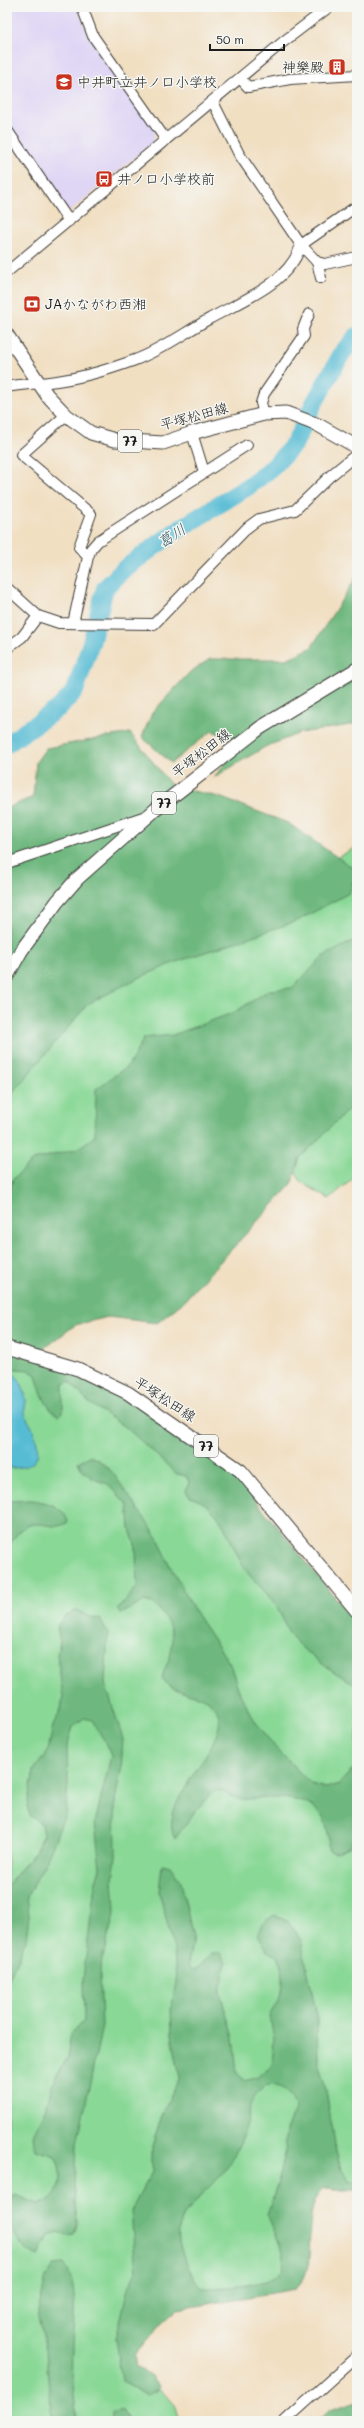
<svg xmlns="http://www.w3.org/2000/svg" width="364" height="2428" font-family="Mali,'Klee One',sans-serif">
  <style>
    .built { fill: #dfd5f5 }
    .green { fill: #89d896; stroke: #527a59 }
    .forest { fill: #6eb87f; stroke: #456a4e; fill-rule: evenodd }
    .water { fill: #56bcd4; stroke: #396c78 }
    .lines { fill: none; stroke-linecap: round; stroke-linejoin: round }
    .river { stroke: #56bcd4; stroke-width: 18 }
    .minor-casing { stroke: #3c3935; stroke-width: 12 }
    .major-casing { stroke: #3c3935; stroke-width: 15 }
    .minor { stroke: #fff; stroke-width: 10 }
    .major { stroke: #fff; stroke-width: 13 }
    .labels { text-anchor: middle; stroke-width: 3; stroke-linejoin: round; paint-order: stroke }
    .shield { fill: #f6f6f2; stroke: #5d5d5c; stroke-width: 1 }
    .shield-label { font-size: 13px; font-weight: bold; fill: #1c1c1c }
    .poi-label { font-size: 14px; fill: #1c1c1c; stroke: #f6f6f2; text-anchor: start }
    .street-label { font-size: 14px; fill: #1c1c1c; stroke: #f6f6f2 }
    .water-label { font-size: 15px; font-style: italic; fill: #335c66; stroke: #f6f6f2 }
  </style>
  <rect width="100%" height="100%" fill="#f6f6f2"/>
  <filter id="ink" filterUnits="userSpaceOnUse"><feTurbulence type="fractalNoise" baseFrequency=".025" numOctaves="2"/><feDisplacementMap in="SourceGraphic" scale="8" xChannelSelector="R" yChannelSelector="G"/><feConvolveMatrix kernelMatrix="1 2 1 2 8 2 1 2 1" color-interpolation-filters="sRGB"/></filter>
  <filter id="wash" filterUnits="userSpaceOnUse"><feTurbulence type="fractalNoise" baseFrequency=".012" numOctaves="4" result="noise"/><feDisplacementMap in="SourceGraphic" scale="16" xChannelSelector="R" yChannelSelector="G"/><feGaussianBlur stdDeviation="0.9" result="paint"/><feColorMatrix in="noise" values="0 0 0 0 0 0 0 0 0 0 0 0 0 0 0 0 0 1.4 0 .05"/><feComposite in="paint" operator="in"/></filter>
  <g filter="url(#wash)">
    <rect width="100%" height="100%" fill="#f1dfc2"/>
    <path class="built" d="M 7,7 L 77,7 L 91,40 L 156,131 L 154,133 L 154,141 L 69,212 L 7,124 Z"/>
    <path class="green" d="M 357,847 L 357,1175 L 329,1199 L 301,1182 L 282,1143 L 33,1338 L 60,1367 L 136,1419 L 357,1657 L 357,2190 L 332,2190 L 320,2177 L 289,2282 L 170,2308 L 130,2355 L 134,2370 L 161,2390 L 174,2405 L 179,2421 L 7,2421 L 7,1074 L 26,1032 L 291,882 Z"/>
    <path class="forest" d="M 357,576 L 357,724 L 300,733 L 265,747 L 213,778 L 229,759 L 231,738 L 212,731 L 171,763 L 142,737 L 152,713 L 190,672 L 210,659 L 286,659 L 311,648 Z
      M 130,733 L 172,786 L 219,797 L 288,823 L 357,871 L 349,893 L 297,921 L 176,962 L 134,980 L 88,1004 L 14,1091 L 7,1103 L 7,808 L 33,797 L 36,762 L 46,748 Z
      M 357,939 L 357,1101 L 300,1158 L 291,1185 L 182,1303 L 157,1323 L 108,1317 L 75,1325 L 49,1345 L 35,1350 L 7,1343 L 7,1199 L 13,1179 L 33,1160 L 77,1149 L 95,1136 L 96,1089 L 129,1065 L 144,1038 L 173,1035 L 235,1012 L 269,990 L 292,988 L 324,956 Z
      M 7,1351 L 69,1369 L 158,1414 L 199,1445 L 238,1479 L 357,1624 L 357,1686 C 336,1673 310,1658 293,1639 C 286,1631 284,1619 278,1609 C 270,1595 257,1585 247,1572 C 230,1548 225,1506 190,1497 L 186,1491 L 189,1482 L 186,1476 L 177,1474 L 129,1430 L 88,1402 L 69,1381 L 63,1384 L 63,1412 L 59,1416 C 45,1409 40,1389 36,1375 L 28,1370 L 7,1368 Z
      M 90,1456 L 100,1461 L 113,1473 L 158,1538 L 170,1566 L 197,1615 L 230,1664 L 240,1694 L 255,1721 L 275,1747 L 311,1784 L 326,1788 L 339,1784 L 357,1765 L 357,1833 L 349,1847 L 335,1853 L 328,1850 C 332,1805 304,1797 265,1798 C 257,1798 244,1801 237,1798 C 226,1794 229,1792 215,1790 L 196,1810 L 175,1839 C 154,1800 237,1740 216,1709 C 205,1692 186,1696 171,1687 C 167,1685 164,1682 162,1679 C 163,1670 168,1664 170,1656 C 177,1635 168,1618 153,1603 L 143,1602 L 121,1614 L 117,1610 L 137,1587 L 136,1548 L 130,1529 L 128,1505 L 108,1484 L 93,1479 L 82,1470 L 78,1462 Z
      M 31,1500 C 44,1501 65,1507 68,1522 C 57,1530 50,1524 37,1524 C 23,1523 9,1541 7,1553 L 7,1501 Z
      M 76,1610 L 93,1618 L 100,1619 L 108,1634 L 105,1683 L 123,1739 L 121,1771 L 115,1800 L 116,1856 L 113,1880 L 115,1911 L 100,1968 L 102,2026 L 77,2144 L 75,2190 L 78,2223 L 74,2235 L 67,2236 L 58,2232 L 49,2235 L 38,2256 C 15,2249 7,2220 7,2199 L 15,2195 L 38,2204 C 42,2203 47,2202 50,2199 C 63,2189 62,2168 55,2156 L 35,2150 L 33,2136 L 46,2109 L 52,2086 L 67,2057 L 71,2033 L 84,2021 L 83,1979 L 95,1884 L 100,1868 L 95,1823 L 111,1756 L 104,1740 L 92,1720 L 84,1718 L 73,1727 L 67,1746 L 68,1782 L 66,1812 L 46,1862 L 27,1896 L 29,1916 L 26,1940 L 7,1983 L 7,1886 L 34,1853 L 44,1835 L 42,1824 L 30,1816 L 27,1806 L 34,1770 L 48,1751 L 53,1726 L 61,1709 L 63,1697 L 57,1654 L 60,1642 L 57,1626 L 64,1617 Z
      M 162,1864 L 170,1866 L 181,1882 L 193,1938 L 188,1965 L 193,1970 L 199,1967 L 211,1953 L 220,1953 L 226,1963 L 220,1992 L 233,2038 L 237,2072 L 244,2081 L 258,2077 L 272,2066 L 274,2038 L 269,2015 C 284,1995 288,1977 276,1955 L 267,1951 L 258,1934 L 264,1922 L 274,1915 L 289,1922 L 301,1940 L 317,2015 L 318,2063 L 326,2089 L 334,2144 L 341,2169 L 349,2180 L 357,2182 L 357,2190 L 324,2189 C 296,2216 323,2263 296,2289 L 178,2309 L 162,2323 L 134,2356 L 136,2367 L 150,2375 L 159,2386 L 157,2391 L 148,2395 L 122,2382 L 116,2338 L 128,2289 L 136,2273 L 131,2211 L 152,2171 L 152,2147 L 163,2112 L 180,2078 L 172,2035 L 171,2010 L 176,1982 L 174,1949 L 159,1892 ZM 267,2085 C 285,2086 291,2092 296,2109 C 283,2128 288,2138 284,2158 C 280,2178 274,2196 267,2214 C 272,2226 286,2254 283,2267 C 279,2287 217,2288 201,2288 C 192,2275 176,2248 179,2232 C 183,2200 216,2188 230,2163 C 237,2151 245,2133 248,2120 C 251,2104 252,2095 267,2085 Z
      M 64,2264 C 80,2287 73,2321 72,2348 C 71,2371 72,2398 77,2421 L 54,2421 L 49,2392 L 46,2351 L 38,2312 L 46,2277 L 54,2265 Z
      M 357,2401 L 357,2421 L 315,2421 L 330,2410 Z
      M 121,2409 L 128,2421 L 112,2421 L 112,2412 Z"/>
    <path class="water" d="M 7,1371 C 20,1374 25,1389 26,1401 C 26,1405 24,1409 25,1413 C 26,1419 31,1424 33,1430 C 44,1459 36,1469 7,1468 Z"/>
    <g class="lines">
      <path class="river" d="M 7,744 L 60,707 L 75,691 L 91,643 L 105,588 L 124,569 L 176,531 L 249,486 L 273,467 L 295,443 L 312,407 L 342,353 L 357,336"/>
    </g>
  </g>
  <g filter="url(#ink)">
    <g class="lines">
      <g class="minor-casing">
        <path id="minor" d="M 82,7 L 93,36 L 166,140
          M 240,78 L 248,87 L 290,79 L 357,75
          M 213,102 L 239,154 L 301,245 L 317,262 L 325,264 L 357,257
          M 7,130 L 69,221
          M 317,262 L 321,278
          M 7,272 L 283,42 L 329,7
          M 7,387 C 21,384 35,384 49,382 C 77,379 108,370 135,360 C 162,350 184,333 209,319 C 241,301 289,284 301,245 L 357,206
          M 264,414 L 261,403 L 264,394 L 304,336 L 303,329 L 309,314
          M 66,415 L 21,455 L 91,514 L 79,547 L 88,557
          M 192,433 L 204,472
          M 7,588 L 38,616 L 59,623 L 154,624 L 248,527 L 259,519 L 295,510 L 330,476 L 357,454
          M 73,623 L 88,557 L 91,549 L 98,541 L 247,445
          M 7,648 L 22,637 L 38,616
          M 7,863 L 146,816
          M 285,2421 L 357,2356"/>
      </g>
      <g class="major-casing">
        <path id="major" d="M 7,335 L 47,395 L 66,415 L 91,433 L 115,440 L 163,443 L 192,433 L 264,414 L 286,413 L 318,425 L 357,447
          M 7,976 L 21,951 L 57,902 L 77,879 L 155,810 L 260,728 L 357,669
          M 7,1348 L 78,1369 L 128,1393 L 241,1471 L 357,1611"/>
      </g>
      <use href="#minor" class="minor"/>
      <use href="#major" class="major"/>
    </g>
  </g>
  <defs>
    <g id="building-square" transform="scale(0.9)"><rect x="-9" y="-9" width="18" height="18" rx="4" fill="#c8321e" stroke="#f6f6f2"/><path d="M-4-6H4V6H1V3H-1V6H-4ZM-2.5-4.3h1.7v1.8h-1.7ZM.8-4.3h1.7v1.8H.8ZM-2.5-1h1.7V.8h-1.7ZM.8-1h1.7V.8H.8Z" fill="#fff"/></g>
    <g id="school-square" transform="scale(0.9)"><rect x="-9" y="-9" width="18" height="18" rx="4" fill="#c8321e" stroke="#f6f6f2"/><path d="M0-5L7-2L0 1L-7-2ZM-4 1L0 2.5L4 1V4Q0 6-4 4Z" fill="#fff"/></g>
    <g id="bus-square" transform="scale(0.9)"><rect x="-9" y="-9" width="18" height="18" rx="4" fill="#c8321e" stroke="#f6f6f2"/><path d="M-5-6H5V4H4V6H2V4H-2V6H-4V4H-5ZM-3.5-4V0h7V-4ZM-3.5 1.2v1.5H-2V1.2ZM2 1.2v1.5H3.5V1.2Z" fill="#fff"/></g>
    <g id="bank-square" transform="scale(0.9)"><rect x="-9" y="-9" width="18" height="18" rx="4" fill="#c8321e" stroke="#f6f6f2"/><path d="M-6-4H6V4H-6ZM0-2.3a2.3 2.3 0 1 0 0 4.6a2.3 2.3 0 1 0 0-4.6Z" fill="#fff"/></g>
  </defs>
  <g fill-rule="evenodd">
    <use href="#building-square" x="337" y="67"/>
    <use href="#school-square" x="64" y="82"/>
    <use href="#bus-square" x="104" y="179"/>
    <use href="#bank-square" x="32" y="304"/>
  </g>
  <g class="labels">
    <g class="shield">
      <rect x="118" y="430" width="24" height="22" rx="3"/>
      <rect x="152" y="792" width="24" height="22" rx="3"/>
      <rect x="194" y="1435" width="24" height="22" rx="3"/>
    </g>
    <g class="shield-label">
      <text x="130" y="446">77</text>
      <text x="164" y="808">77</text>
      <text x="206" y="1451">77</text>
    </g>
    <g class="poi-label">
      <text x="324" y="72" text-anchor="end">神樂殿</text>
      <text x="77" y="87">中井町立井ノ口小学校</text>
      <text x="117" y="184">井ノ口小学校前</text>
      <text x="45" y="309">JAかながわ西湘</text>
    </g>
    <g class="street-label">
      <text transform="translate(194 416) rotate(-15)" y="5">平塚松田線</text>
      <text transform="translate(201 753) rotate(-38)" y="5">平塚松田線</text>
      <text transform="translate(165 1399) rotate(33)" y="5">平塚松田線</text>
    </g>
    <g class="water-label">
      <text transform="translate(172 536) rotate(-34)" y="5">葛川</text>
    </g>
  </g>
  <rect width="364" height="2428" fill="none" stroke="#f6f6f2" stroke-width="24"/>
  <path d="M210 44v6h74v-6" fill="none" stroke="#1c1c1c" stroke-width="2"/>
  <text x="216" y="44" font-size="12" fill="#1c1c1c" stroke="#f6f6f2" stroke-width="3" paint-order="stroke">50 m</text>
</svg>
